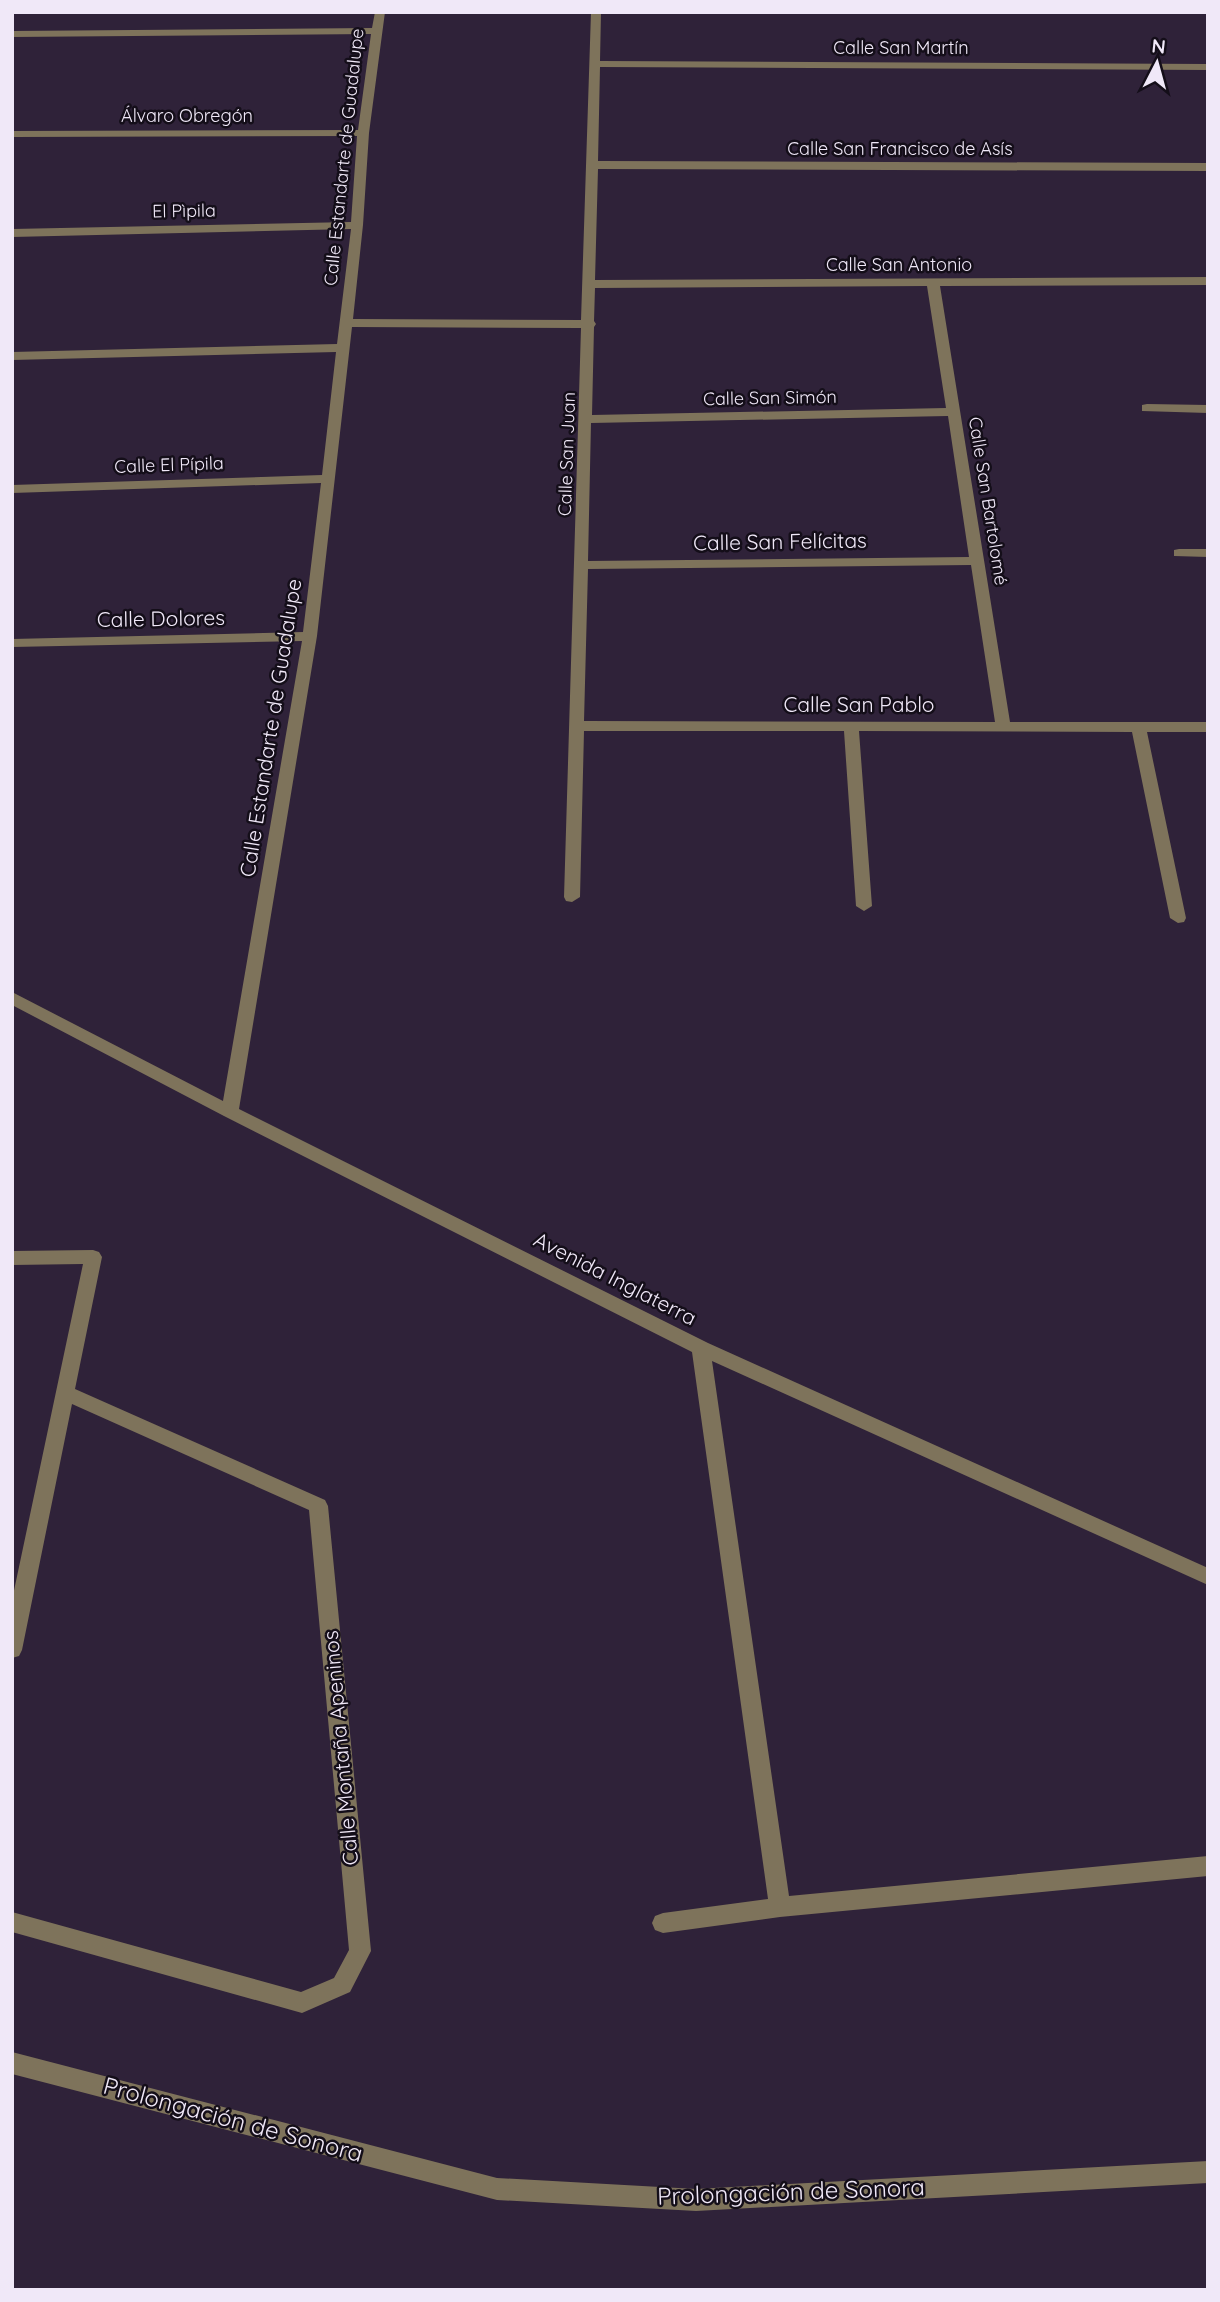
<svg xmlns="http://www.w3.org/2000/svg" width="1220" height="2302" font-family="Quicksand,sans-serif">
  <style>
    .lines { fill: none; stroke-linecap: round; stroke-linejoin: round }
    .minor { fill: #7e735b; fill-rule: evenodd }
    .labels { text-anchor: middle; stroke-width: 5; stroke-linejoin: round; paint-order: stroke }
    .far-street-label { font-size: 18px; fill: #f0e8f8; stroke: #140e19 }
    .street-label { font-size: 21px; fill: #f0e8f8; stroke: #140e19 }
    .near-street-label { font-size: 24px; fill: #f0e8f8; stroke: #140e19 }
  </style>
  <rect width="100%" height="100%" fill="#2f2239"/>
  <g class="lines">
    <path class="minor" d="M 375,12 L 385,12 L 369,133 L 363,225 L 353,319 L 581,320 L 591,12 L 601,12 L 600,61 L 1208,64 L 1208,70 L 600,67 L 598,161 L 1208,163 L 1208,171 L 598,169 L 595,280 L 1208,277 L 1208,285 L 940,286 L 1010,722 L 1208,722 L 1208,732 L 1147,732 L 1186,918 L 1184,922 L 1178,923 L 1170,918 L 1132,732 L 859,731 L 872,906 L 864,911 L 856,906 L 844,731 L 584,731 L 580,897 L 572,902 L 566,901 L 564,897 L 581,328 L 352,327 L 317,636 L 239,1109 L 708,1343 L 1208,1568 L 1208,1585 L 712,1361 L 789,1896 L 1208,1856 L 1208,1876 L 780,1917 L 663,1933 L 655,1930 L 652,1923 L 655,1916 L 663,1913 L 768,1899 L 692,1352 L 224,1116 L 12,1005 L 12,992 L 223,1101 L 302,641 L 12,647 L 12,639 L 303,632 L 321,483 L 12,493 L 12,485 L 322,475 L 336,352 L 12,360 L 12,352 L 337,344 L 351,229 L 12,237 L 12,229 L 351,222 L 357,136 L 12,137 L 12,131 L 358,130 L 371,34 L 12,37 L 12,31 L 372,28 ZM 927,286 L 946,408 L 592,415 L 594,327 L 596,324 L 594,321 L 595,288 ZM 948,416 L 969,557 L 588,561 L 591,423 ZM 971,565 L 995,722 L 584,721 L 588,569 Z
      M 1147,404 L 1208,405 L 1208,413 L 1142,411 L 1142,405 Z
      M 1179,549 L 1208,549 L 1208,557 L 1174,556 L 1174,550 Z
      M 93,1250 L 99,1252 L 102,1257 L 75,1389 L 325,1500 L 328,1506 L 371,1951 L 350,1992 L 302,2013 L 12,1932 L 12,1912 L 301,1992 L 334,1978 L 349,1950 L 309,1510 L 72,1404 L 22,1650 L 19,1656 L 12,1658 L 12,1600 L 83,1264 L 12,1265 L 12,1251 Z
      M 12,2052 L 497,2178 L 696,2189 L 1208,2161 L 1208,2183 L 696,2211 L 497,2200 L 12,2074 Z"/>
  </g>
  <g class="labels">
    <g class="far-street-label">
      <text x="901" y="54">Calle San Martín</text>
      <text x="187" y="122">Álvaro Obregón</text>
      <text x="900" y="155">Calle San Francisco de Asís</text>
      <text transform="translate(344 157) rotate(-84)" y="6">Calle Estandarte de Guadalupe</text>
      <text transform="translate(184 211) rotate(-1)" y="6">El Pìpila</text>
      <text x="899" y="271">Calle San Antonio</text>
      <text transform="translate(770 398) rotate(-1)" y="6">Calle San Simón</text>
      <text transform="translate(567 454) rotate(-88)" y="6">Calle San Juan</text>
      <text transform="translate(169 465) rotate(-2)" y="6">Calle El Pípila</text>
      <text transform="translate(988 501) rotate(81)" y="6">Calle San Bartolomé</text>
    </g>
    <g class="street-label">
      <text transform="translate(780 542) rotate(-1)" y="7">Calle San Felícitas</text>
      <text transform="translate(161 619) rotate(-1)" y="7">Calle Dolores</text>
      <text x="859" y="712">Calle San Pablo</text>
      <text transform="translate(271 728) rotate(-81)" y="7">Calle Estandarte de Guadalupe</text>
      <text transform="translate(615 1279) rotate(27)" y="7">Avenida Inglaterra</text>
      <text transform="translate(341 1748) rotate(-95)" y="7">Calle Montaña Apeninos</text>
    </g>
    <g class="near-street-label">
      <text transform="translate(233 2120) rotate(15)" y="8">Prolongación de Sonora</text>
      <text transform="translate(791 2192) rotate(-2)" y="8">Prolongación de Sonora</text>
    </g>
  </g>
  <rect width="1220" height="2302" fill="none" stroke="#f0e8f8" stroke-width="28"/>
  <g transform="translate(1157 63) rotate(6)" stroke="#140e19" stroke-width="5" paint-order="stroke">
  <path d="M0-5L12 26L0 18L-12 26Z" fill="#f0e8f8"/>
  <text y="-10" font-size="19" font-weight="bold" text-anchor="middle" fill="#f0e8f8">N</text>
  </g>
</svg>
